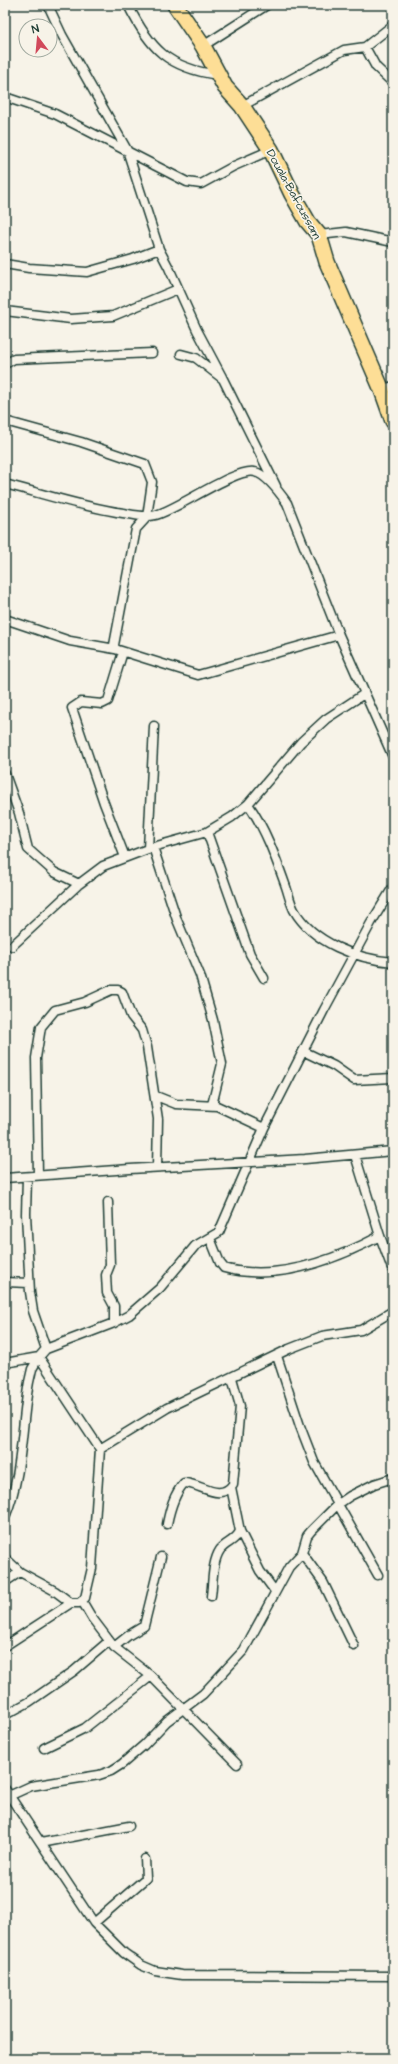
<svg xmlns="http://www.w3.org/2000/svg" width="398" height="2064" font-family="'Architects Daughter',sans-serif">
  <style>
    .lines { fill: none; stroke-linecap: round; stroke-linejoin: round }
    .street-casing { stroke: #1f3d34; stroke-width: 11 }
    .highway-casing { stroke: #1f3d34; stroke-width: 18 }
    .street { stroke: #f7f3e8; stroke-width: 8 }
    .highway { stroke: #fdde96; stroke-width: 15 }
    .labels { text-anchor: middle; stroke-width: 3.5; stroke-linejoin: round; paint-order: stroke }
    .street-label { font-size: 12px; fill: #1f3d34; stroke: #f7f3e8 }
  </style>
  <rect width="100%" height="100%" fill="#f7f3e8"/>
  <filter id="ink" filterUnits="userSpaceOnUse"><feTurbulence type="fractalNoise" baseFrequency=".025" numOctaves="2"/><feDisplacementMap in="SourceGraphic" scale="8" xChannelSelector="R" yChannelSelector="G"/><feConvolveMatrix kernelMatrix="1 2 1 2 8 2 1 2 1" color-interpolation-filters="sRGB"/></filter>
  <g filter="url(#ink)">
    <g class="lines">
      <g class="street-casing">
        <path id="street" d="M 128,5 C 150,49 168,68 218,75
          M 203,46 L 267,5
          M 365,47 L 376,67 L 393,83
          M 5,97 L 55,114 L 187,182 L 201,184 L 234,166 L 271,150
          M 242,106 L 344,50 L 365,47 L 393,25
          M 319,235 L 346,232 L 393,242
          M 159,249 L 169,268 L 197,330 L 222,377
          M 5,264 L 29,268 L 87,272 L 133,259 L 159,249 L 127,150 L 62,35 L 48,5
          M 5,311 L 71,319 L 113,316 L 178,289
          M 181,354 L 196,358 L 223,379 L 276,486
          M 5,364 L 14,359 L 152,353
          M 382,390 L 393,386
          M 5,421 L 81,442 L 145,464 L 152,482 L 147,517 L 136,529 L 114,645 L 115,649
          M 5,484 C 44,494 83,507 123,513 C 134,515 145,518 156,515 C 178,509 237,467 255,472 C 267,475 280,493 287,503 L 339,635 L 393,757
          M 5,619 L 70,641 L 115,649 L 198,675 L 339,635
          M 122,655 L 108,701 L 102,704 L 81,702 L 72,708 L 104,803 L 125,857
          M 5,774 L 19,813 L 28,849 L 54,872 L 79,884
          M 248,804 C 265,828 275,856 285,884 C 288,892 290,902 294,910 C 313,943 357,959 393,962
          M 207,832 L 250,954 L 264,978
          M 153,847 L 177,920 L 200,975 L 213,1020 L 222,1064 L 212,1105
          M 148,849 L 154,726
          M 12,946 L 79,884 L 103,866 L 153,847 L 207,832 L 232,817 L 248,804 L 301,742 L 326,719 L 364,694
          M 303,1051 L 334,1066 L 354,1080 L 393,1078
          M 156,1096 L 176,1104 L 217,1106 L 264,1128
          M 355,1155 L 380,1236 L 393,1271
          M 38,1175 L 36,1058 L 41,1027 L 55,1010 L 85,1002 L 111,990 L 118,990 L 122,992 L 131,1016 L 142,1030 L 147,1047 L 158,1119 L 157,1167
          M 27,1177 L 26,1214 L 30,1292 L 33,1311 L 46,1349
          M 5,1178 L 130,1169 L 305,1159 L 393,1151
          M 108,1202 L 110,1265 L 106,1275 L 107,1293 L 114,1306 L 114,1323
          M 210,1238 L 220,1263 L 224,1268 C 276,1282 335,1260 380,1236
          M 5,1282 L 29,1283
          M 277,1356 L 300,1426 L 314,1462 L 378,1575
          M 5,1363 L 39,1357 L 100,1449 L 92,1568 L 85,1598 L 79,1603 L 71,1603 L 55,1591 L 20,1572 L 5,1558
          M 100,1449 L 167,1408 L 289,1349 L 322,1336 L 361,1330 L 393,1311
          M 5,1517 C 23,1475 21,1426 29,1382 L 32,1369 L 39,1357 L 46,1349 L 114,1323 L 129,1315 L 160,1288 L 195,1246 L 219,1232 L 264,1128 L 324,1010 L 371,923 L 393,887
          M 167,1524 C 170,1509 174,1494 184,1483 C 200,1483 220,1503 233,1484 L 240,1406 L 232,1378
          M 240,1531 L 260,1571 L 274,1590
          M 302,1553 L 323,1582 L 354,1646
          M 5,1582 L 20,1572
          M 211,1596 C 213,1582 212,1562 220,1550 C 226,1542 236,1541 240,1531 L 231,1487
          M 82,1601 L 92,1618 L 114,1647 L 129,1635 L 144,1626 L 161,1557
          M 5,1646 L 71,1603
          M 114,1647 L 151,1676 L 237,1764
          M 5,1715 L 29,1702 L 74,1671 L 109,1641
          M 44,1748 L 85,1728 L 151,1676
          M 5,1789 L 94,1923 L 124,1953 L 141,1965 L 155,1971 L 182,1975 L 393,1976
          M 9,1796 L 31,1786 L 99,1775 L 111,1771 L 122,1764 L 144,1745 L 167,1721 L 203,1694 L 244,1650 L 289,1567 L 302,1553 L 307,1536 L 311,1531 L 337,1505 L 350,1496 L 374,1484 L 393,1478
          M 41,1843 L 129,1826
          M 94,1923 L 146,1878 L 145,1859"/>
      </g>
      <g class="highway-casing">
        <path id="highway" d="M 175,5 L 203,46 L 225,87 L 242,106 L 271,150 L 292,194 L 308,222 L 319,235 L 327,262 L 382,390 L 393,421"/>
      </g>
      <use href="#street" class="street"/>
      <use href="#highway" class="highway"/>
    </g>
  </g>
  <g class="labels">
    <g class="street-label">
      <text transform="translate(294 194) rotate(61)" y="4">Douala-Bafoussam</text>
    </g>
  </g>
  <rect width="398" height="2064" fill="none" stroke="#f7f3e8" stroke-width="20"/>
  <rect x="10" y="10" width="378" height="2044" fill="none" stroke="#1f3d34" stroke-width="1.5" filter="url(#ink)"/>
  <g transform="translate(38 38) rotate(344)"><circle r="19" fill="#f7f3e8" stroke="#a1aaa0"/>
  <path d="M0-3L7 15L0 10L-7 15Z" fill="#d1495b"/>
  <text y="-6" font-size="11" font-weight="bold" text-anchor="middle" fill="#1f3d34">N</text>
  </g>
</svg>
